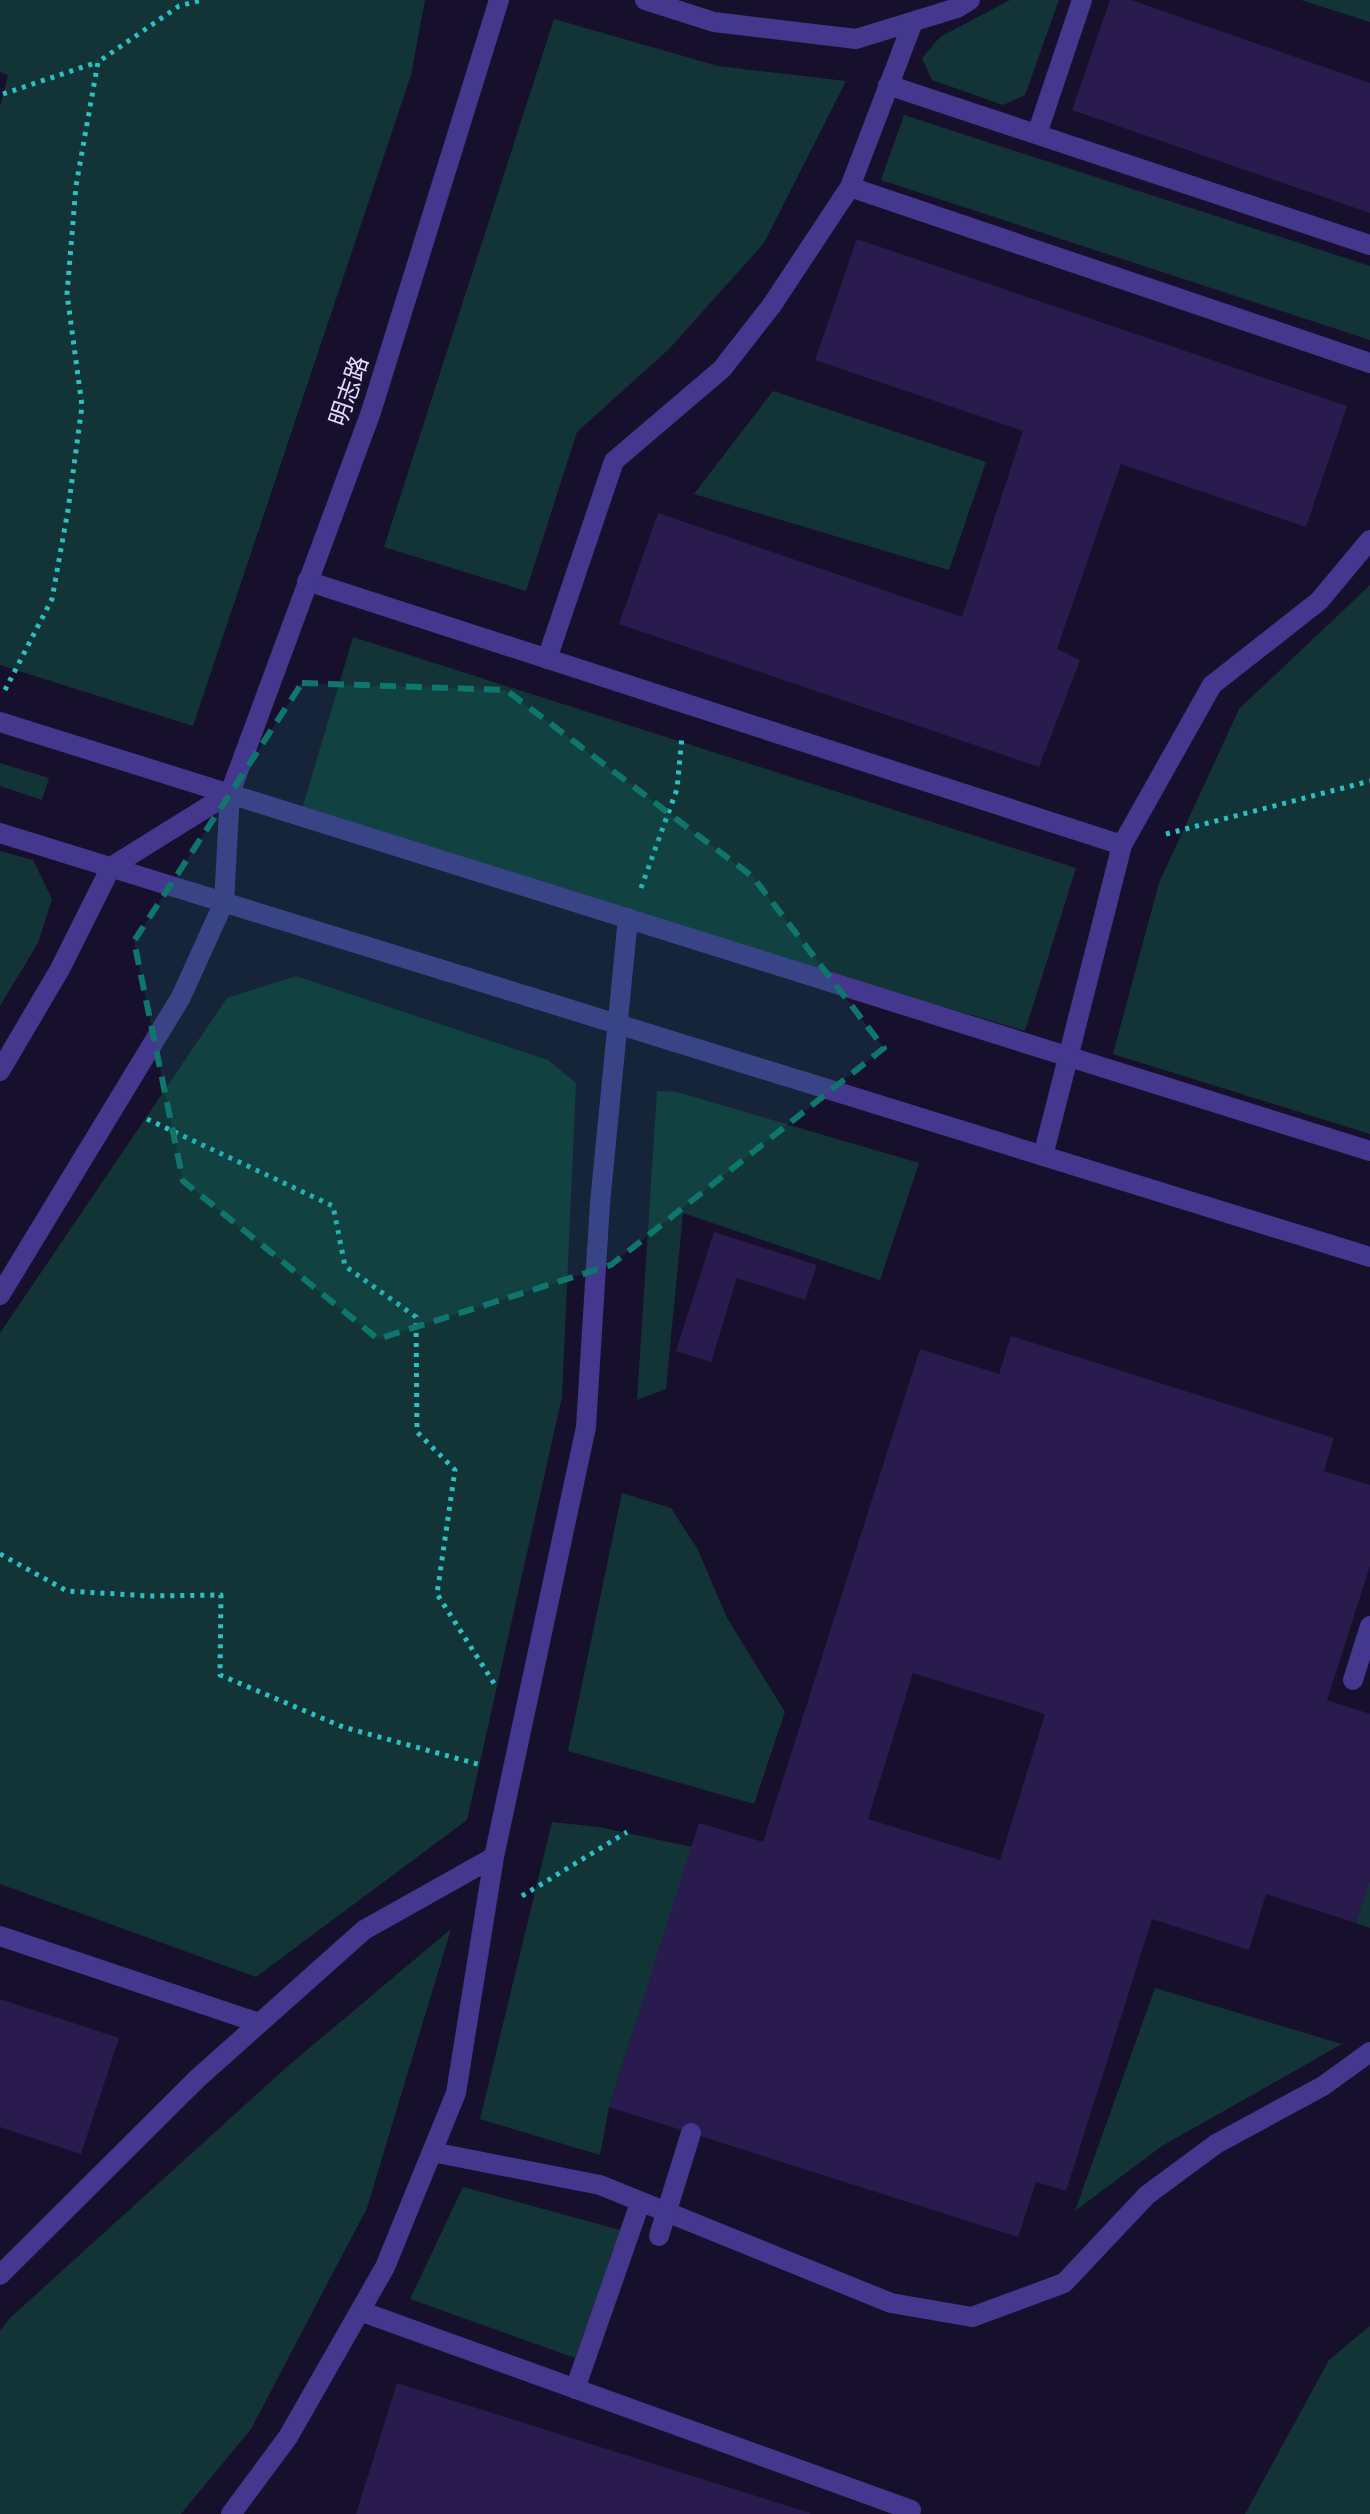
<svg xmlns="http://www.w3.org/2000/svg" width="1370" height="2514" font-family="'Asap Condensed','Noto Sans SC',sans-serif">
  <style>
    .green { fill: #123436 }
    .building { fill: #291b4e; fill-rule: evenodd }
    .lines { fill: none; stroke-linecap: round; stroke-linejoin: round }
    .path { stroke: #2ac0c4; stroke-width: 5; stroke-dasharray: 4 6; stroke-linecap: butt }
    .service { stroke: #43388d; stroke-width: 20 }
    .minor { stroke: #43388d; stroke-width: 20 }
    .pedestrian-bridge { stroke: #43388d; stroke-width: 20 }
    .marked { fill: #0f766e; fill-opacity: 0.2; stroke: #0f766e; stroke-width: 6; stroke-dasharray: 16 10; stroke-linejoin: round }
    .labels { text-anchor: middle; stroke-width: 6; stroke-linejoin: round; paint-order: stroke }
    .street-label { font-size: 24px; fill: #e2dbff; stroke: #17102c }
  </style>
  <rect width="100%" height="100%" fill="#17102c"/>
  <path class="green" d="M 0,0 L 425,0 L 411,75 L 193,726 L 0,665 L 0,107 L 8,75 L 0,72 Z
    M 1010,0 L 1059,0 L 1025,95 L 1003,105 L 932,80 L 922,58 L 940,37 Z
    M 1301,0 L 1370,0 L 1370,22 Z
    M 554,19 L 718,66 L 846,81 L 764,243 L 669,349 L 577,432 L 526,591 L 384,547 Z
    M 904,115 L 1370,266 L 1370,340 L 881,180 Z
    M 773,391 L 986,462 L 949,570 L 694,494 Z
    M 1370,585 L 1370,1134 L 1113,1054 L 1159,883 L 1239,709 Z
    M 353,637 L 1076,868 L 1025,1031 L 300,816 Z
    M 0,763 L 49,778 L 42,800 L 0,786 Z
    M 0,851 L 33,860 L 52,899 L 38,943 L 0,1006 Z
    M 296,976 L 548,1060 L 576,1083 L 562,1397 L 467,1820 L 256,1977 L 0,1884 L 0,1333 L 227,998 Z
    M 657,1091 L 677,1092 L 919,1163 L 880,1280 L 683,1213 L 666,1389 L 637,1400 Z
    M 622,1493 L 671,1508 L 698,1550 L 727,1618 L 785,1712 L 754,1804 L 568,1751 Z
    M 552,1822 L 599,1827 L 692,1847 L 609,2107 L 600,2155 L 480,2119 Z
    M 1370,1880 L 1370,1928 L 1356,1923 Z
    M 451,1929 L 367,2208 L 251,2429 L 181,2514 L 0,2514 L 0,2331 L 10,2318 L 289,2065 Z
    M 1155,1988 L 1342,2044 L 1162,2146 L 1075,2211 Z
    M 463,2187 L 620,2230 L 575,2358 L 410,2299 Z
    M 1370,2326 L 1370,2514 L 1245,2514 L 1329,2360 Z"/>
  <path class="building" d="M 1110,0 L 1131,0 L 1370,83 L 1370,213 L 1072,110 Z
    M 857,239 L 1347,406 L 1306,527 L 1121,464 L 1057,649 L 1080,660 L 1039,767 L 619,624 L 658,513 L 962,617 L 1023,431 L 815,360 Z
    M 714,1232 L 817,1265 L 805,1300 L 737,1278 L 711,1362 L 676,1351 Z
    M 1011,1336 L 1334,1438 L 1324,1471 L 1370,1485 L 1370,1566 L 1327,1700 L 1370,1714 L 1370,1880 L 1356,1923 L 1266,1894 L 1249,1950 L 1152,1919 L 1066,2191 L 1036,2182 L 1018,2237 L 609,2107 L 699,1823 L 763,1842 L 920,1349 L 999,1374 ZM 913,1673 L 1045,1714 L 1000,1860 L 868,1819 Z
    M 0,1999 L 119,2038 L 81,2154 L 0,2127 Z
    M 397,2383 L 810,2513 L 810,2514 L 356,2514 Z"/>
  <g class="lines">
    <path class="path" d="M 3,94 L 98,62
      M 5,690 L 52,599 L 68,510 L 82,406 L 67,294 L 76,186 L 98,62 L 179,6 L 202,0
      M 1166,834 L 1370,781
      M 641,888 L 677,789 L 682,736
      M 147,1119 L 333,1206 L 345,1266 L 416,1317 L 417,1432 L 455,1470 L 437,1594 L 497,1688
      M 0,1554 L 67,1591 L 150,1596 L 221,1595 L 220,1675 L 343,1727 L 481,1765
      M 522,1896 L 627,1832"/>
    <path class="service" d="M 645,0 L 714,22 L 856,39 L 957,8 L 970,0
      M 888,85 L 1370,245
      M 1037,134 L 1082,0
      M 850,187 L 1370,363
      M 307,581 L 1122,845
      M 547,659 L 614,461 L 722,369 L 772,305 L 850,187 L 913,22
      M 1043,1156 L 1122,845 L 1212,685 L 1319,601 L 1370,540
      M 1353,1680 L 1370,1626
      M 0,1936 L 259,2023
      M 432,2152 L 600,2185 L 891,2303 L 972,2317 L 1064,2283 L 1147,2195 L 1216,2144 L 1323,2086 L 1370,2052
      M 0,2275 L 198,2078 L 364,1930 L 494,1857
      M 360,2311 L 911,2510 L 910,2514
      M 575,2389 L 640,2203
      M 231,2514 L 288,2437 L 385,2267 L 456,2093 L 494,1857 L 586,1427 L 600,1203 L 628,918"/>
    <path class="minor" d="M 0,722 L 1370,1151
      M 0,833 L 1370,1257
      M 0,1071 L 60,969 L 111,867 L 230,793
      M 0,1295 L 181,997 L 224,902 L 230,793 L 371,412 L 499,0"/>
    <path class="pedestrian-bridge" d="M 659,2236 L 691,2133"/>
  </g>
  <path class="marked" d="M 302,683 L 506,690 L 753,877 L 884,1048 L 611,1265 L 378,1339 L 183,1181 L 134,941 Z"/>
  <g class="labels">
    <g class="street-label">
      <text transform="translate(349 391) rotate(-71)" y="8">明志路</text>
    </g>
  </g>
</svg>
